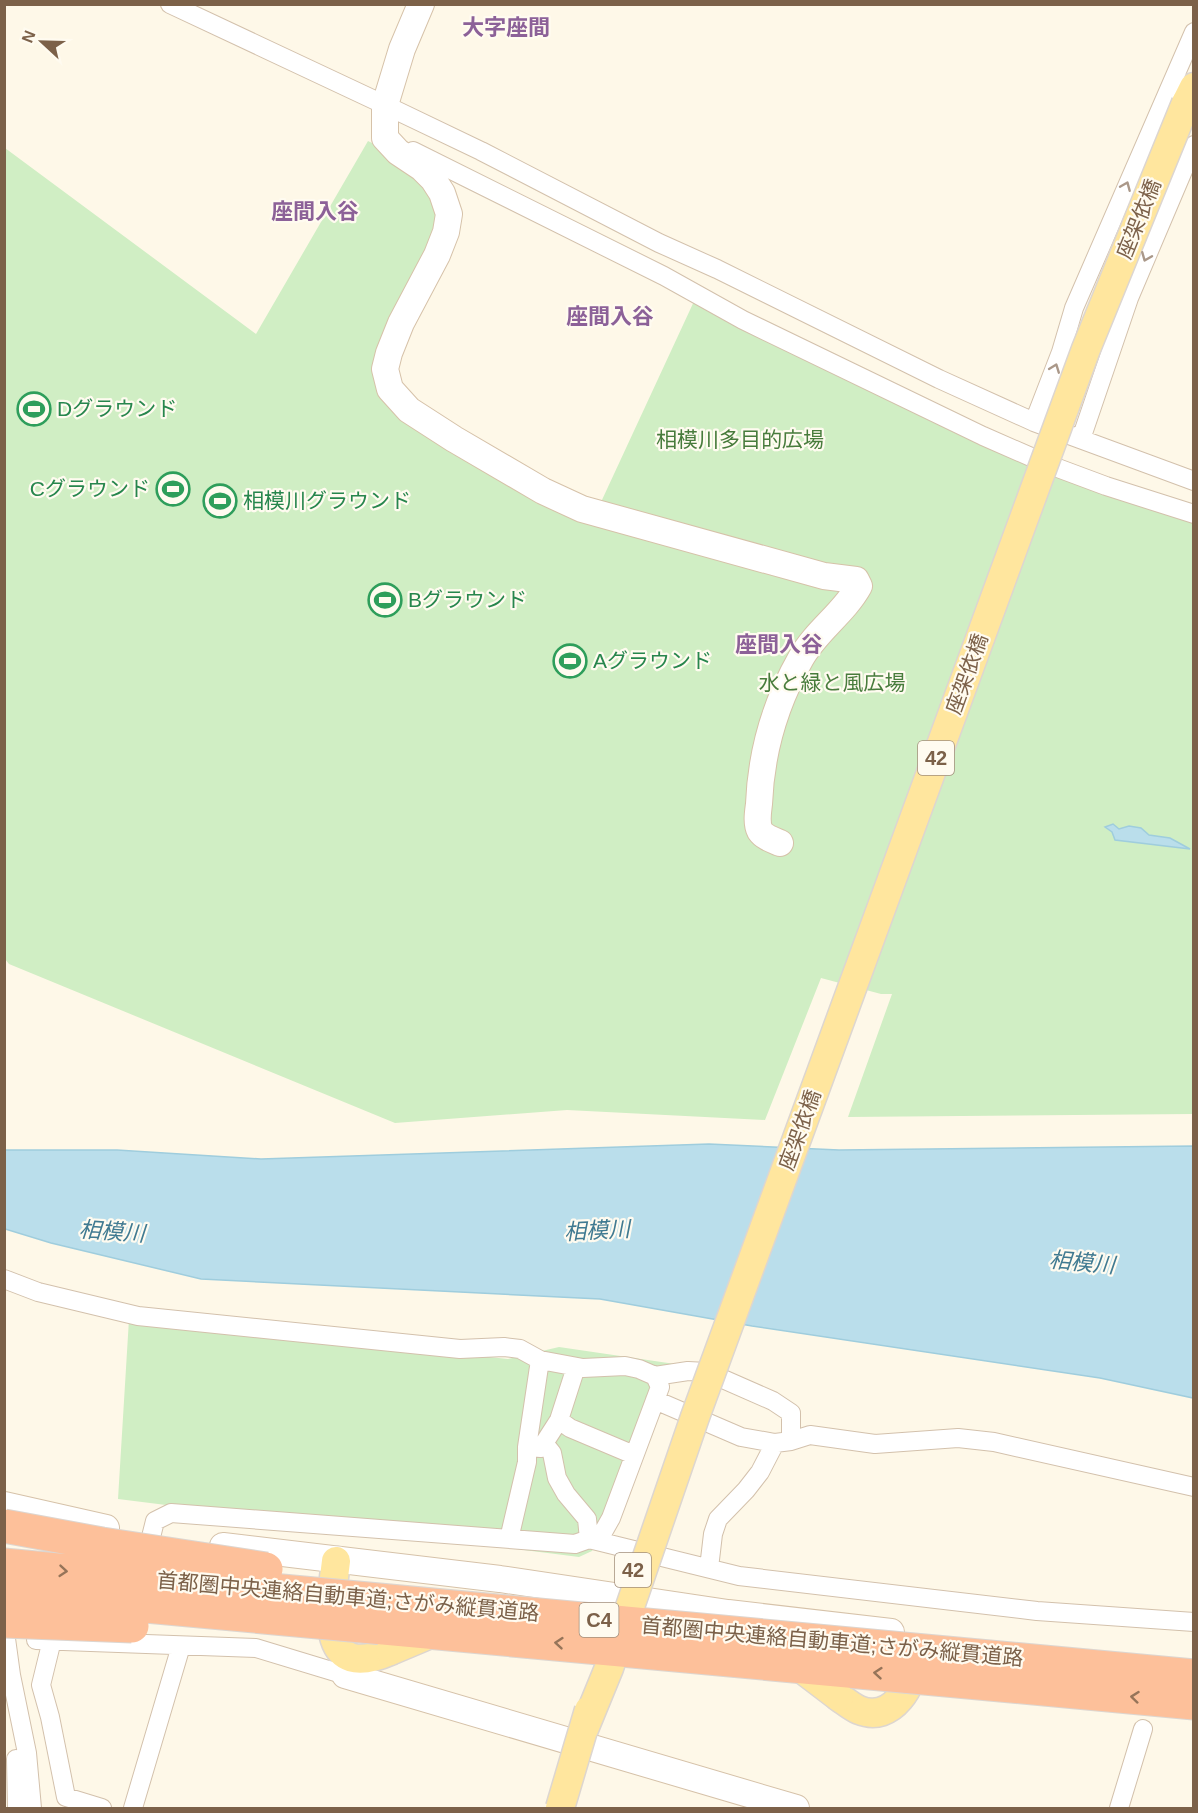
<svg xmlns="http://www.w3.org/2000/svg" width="1198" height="1813" font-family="Helvetica,'Noto Sans JP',sans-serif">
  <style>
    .green { fill: #d0eec4 }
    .water { fill: #badeeb; stroke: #9fcddd; stroke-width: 1.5 }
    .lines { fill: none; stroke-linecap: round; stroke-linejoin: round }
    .street-casing { stroke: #d3c1ac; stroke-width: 20 }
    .secondary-casing { stroke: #d6c2a9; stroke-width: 28 }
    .primary-casing { stroke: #ddd6d0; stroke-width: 31 }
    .street { stroke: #fff; stroke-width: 18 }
    .secondary { stroke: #fff; stroke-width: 26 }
    .primary { stroke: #ffe69e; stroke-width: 28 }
    .primary-bridge-casing { stroke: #ddd6d0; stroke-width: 31; stroke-linecap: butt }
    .highway-bridge-casing { stroke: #ddd6d0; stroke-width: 35; stroke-linecap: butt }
    .primary-bridge { stroke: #ffe69e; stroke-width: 28 }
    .highway-bridge { stroke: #fdc09a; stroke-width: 33 }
    .oneway { stroke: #aa9889 }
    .oneway2 { stroke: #967459 }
    .labels { text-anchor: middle; stroke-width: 4.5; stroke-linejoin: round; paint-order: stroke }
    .shield { fill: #fffbf0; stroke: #a38f7b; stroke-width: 1.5 }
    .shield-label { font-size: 20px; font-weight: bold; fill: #7c6149 }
    .street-label { font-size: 21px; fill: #7c6149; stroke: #fffbf0 }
    .leisure-label { font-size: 21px; fill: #27864d; stroke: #fffbf0; text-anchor: start }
    .park-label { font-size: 21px; fill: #487c3c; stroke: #fffbf0 }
    .neighbourhood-label { font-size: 22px; font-weight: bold; fill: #8c6198; stroke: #fffbf0 }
    .water-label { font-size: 22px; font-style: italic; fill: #407a91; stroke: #fffbf0 }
  </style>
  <rect width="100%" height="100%" fill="#fef8e8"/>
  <path class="green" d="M 368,141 L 398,156 L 420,173 L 440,213 L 384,393 L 595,515 L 696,297 L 983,436 L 1193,514 L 1193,1114 L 848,1117 L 892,994 L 881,994 L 821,978 L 765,1120 L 567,1110 L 395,1123 L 9,964 L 5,959 L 5,148 L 256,334 Z
    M 129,1319 L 508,1359 L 559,1347 L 675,1364 L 592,1551 L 579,1557 L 118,1499 Z"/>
  <path class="water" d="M 1113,824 L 1119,829 L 1129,826 L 1141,828 L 1149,835 L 1170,838 L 1190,849 L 1115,840 L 1112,832 L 1105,827 Z
    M 709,1144 L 839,1150 L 1193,1146 L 1193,1398 L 1100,1378 L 752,1326 L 600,1299 L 201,1279 L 51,1243 L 5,1229 L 4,1150 L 117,1150 L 261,1159 Z"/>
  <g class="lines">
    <g class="street-casing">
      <path id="street" d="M 170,4 L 385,105 L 481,151 L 659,243 L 717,269 L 939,379 L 1034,422 L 1194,481
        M 413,151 L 664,276 L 743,320 L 983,436 L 1047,464 L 1106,486 L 1194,514
        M 1034,422 L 1061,352 L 1074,308 L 1194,32
        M 1081,439 L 1129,298 L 1194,145
        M 4,1279 L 38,1292 L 138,1316 L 460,1349 L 504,1347 L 520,1349 L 540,1360 L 583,1368 L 625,1366 L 639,1369 L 655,1376 L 660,1387 L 611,1518 L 598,1541
        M 540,1360 L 527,1447 L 541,1448 L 559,1420 L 576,1367
        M 655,1376 L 688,1371 L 707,1372 L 773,1401 L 791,1413 L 791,1441
        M 655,1400 L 741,1437 L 775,1443 L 791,1441 L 810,1435 L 875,1444 L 958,1438 L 994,1442 L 1194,1487
        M 559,1420 L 570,1428 L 634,1455
        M 544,1443 L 552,1453 L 557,1478 L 566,1494 L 587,1519 L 589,1539
        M 151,1537 L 155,1521 L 171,1513 L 575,1544 L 589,1539 L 739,1576 L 1037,1611 L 1194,1622
        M 509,1539 L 527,1462 L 527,1447
        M 709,1568 L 713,1534 L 718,1519 L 746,1490 L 760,1472 L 775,1443
        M 4,1624 L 11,1675 L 27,1753 L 32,1808
        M 36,1640 L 256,1648 L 345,1675
        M 52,1640 L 41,1685 L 50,1717 L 66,1797 L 102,1808
        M 16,1759 L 17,1808
        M 133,1808 L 181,1646
        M 1119,1808 L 1143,1729"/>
    </g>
    <g class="secondary-casing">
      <path id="secondary" d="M 421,4 L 402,49 L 385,105 L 385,138 L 398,152 L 422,168 L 433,179 L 442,193 L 449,214 L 446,232 L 437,255 L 401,323 L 389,353 L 385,369 L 390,389 L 409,410 L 454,439 L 543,491 L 582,509 L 824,576 L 856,580 L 859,586 C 844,613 816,631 801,658 C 776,702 761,753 759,804 C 758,812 756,823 760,831 C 764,837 773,840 780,843
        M 4,1505 L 106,1528
        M 223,1546 L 500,1579 L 728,1613 L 891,1632
        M 345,1675 L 796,1808"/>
    </g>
    <g class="primary-casing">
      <path id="primary" d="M 1186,103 L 1194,87
        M 336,1561 C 331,1604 316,1684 390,1651
        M 839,1697 C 845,1701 852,1707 859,1710 C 893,1724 913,1684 917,1657"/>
    </g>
    <use href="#street" class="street"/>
    <use href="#secondary" class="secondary"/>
    <use href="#primary" class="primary"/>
    <g class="primary-bridge-casing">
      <path id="primary-bridge" d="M 390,1651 L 435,1632
        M 793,1662 L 839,1697
        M 584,1729 L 609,1668 L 695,1417 L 1086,349 L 1186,103
        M 560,1808 L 589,1710"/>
    </g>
    <g class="highway-bridge-casing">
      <path id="highway-bridge" d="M 4,1526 L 102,1544 L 266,1569
        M 4,1565 L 1194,1676
        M 4,1593 L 1194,1703
        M 4,1621 L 132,1626"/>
    </g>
    <use href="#primary-bridge" class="primary-bridge"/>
    <use href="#highway-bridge" class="highway-bridge"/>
  </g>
  <defs><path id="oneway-chevron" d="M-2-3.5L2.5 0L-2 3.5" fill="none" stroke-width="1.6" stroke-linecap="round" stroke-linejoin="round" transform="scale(1.5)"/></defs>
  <g class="oneway">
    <use href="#oneway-chevron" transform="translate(1126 186) rotate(-67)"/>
    <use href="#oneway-chevron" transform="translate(1146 257) rotate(112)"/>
    <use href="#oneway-chevron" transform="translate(1055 368) rotate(-69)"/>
  </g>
  <g class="oneway2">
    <use href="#oneway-chevron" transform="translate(63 1571) rotate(5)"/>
    <use href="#oneway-chevron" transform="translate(559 1643) rotate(-175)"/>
    <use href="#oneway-chevron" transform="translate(878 1673) rotate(-175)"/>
    <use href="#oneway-chevron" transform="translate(1135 1697) rotate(-174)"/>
  </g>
  <defs>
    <g id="stadium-ring" transform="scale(1.725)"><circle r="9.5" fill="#fffbf0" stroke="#2e9e5b" stroke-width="1.5"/><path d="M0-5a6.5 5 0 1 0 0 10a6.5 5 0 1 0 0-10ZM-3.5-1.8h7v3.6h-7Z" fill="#2e9e5b"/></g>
  </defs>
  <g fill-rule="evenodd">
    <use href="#stadium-ring" x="34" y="409"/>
    <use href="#stadium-ring" x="173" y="489"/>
    <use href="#stadium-ring" x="220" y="501"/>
    <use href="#stadium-ring" x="385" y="600"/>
    <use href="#stadium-ring" x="570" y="661"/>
  </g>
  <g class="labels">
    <g class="shield">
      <rect x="918" y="741" width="36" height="34" rx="4.5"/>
      <rect x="615" y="1553" width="36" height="34" rx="4.5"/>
      <rect x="579.5" y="1603" width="39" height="34" rx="4.5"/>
    </g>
    <g class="shield-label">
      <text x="936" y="765">42</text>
      <text x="633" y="1577">42</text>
      <text x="599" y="1627">C4</text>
    </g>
    <g class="street-label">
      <text transform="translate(1139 219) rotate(-68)" y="7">座架依橋</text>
      <text transform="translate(967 674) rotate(-70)" y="7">座架依橋</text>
      <text transform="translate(800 1130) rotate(-70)" y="7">座架依橋</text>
      <text transform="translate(348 1597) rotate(5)" y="7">首都圏中央連絡自動車道;さがみ縦貫道路</text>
      <text transform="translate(832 1642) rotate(5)" y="7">首都圏中央連絡自動車道;さがみ縦貫道路</text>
    </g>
    <g class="leisure-label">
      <text x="57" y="416">Dグラウンド</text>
      <text x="150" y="496" text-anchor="end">Cグラウンド</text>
      <text x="243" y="508">相模川グラウンド</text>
      <text x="408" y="607">Bグラウンド</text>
      <text x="593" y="668">Aグラウンド</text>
    </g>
    <g class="park-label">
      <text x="740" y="447">相模川多目的広場</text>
      <text x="832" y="690">水と緑と風広場</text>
    </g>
    <g class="neighbourhood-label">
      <text x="506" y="35">大字座間</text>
      <text x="315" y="219">座間入谷</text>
      <text x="610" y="324">座間入谷</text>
      <text x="779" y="652">座間入谷</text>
    </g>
    <g class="water-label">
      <text transform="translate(597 1230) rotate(-3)" y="8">相模川</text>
      <text transform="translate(112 1231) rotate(4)" y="8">相模川</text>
      <text transform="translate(1082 1262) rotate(5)" y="8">相模川</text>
    </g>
  </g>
  <rect width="1198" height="1813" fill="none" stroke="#7c6149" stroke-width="12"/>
  <g transform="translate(42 42) rotate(292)" stroke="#fffbf0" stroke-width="4.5" paint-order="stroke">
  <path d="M0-4.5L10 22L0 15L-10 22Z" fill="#7c6149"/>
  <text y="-9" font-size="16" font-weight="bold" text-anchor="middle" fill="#7c6149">N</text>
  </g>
</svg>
